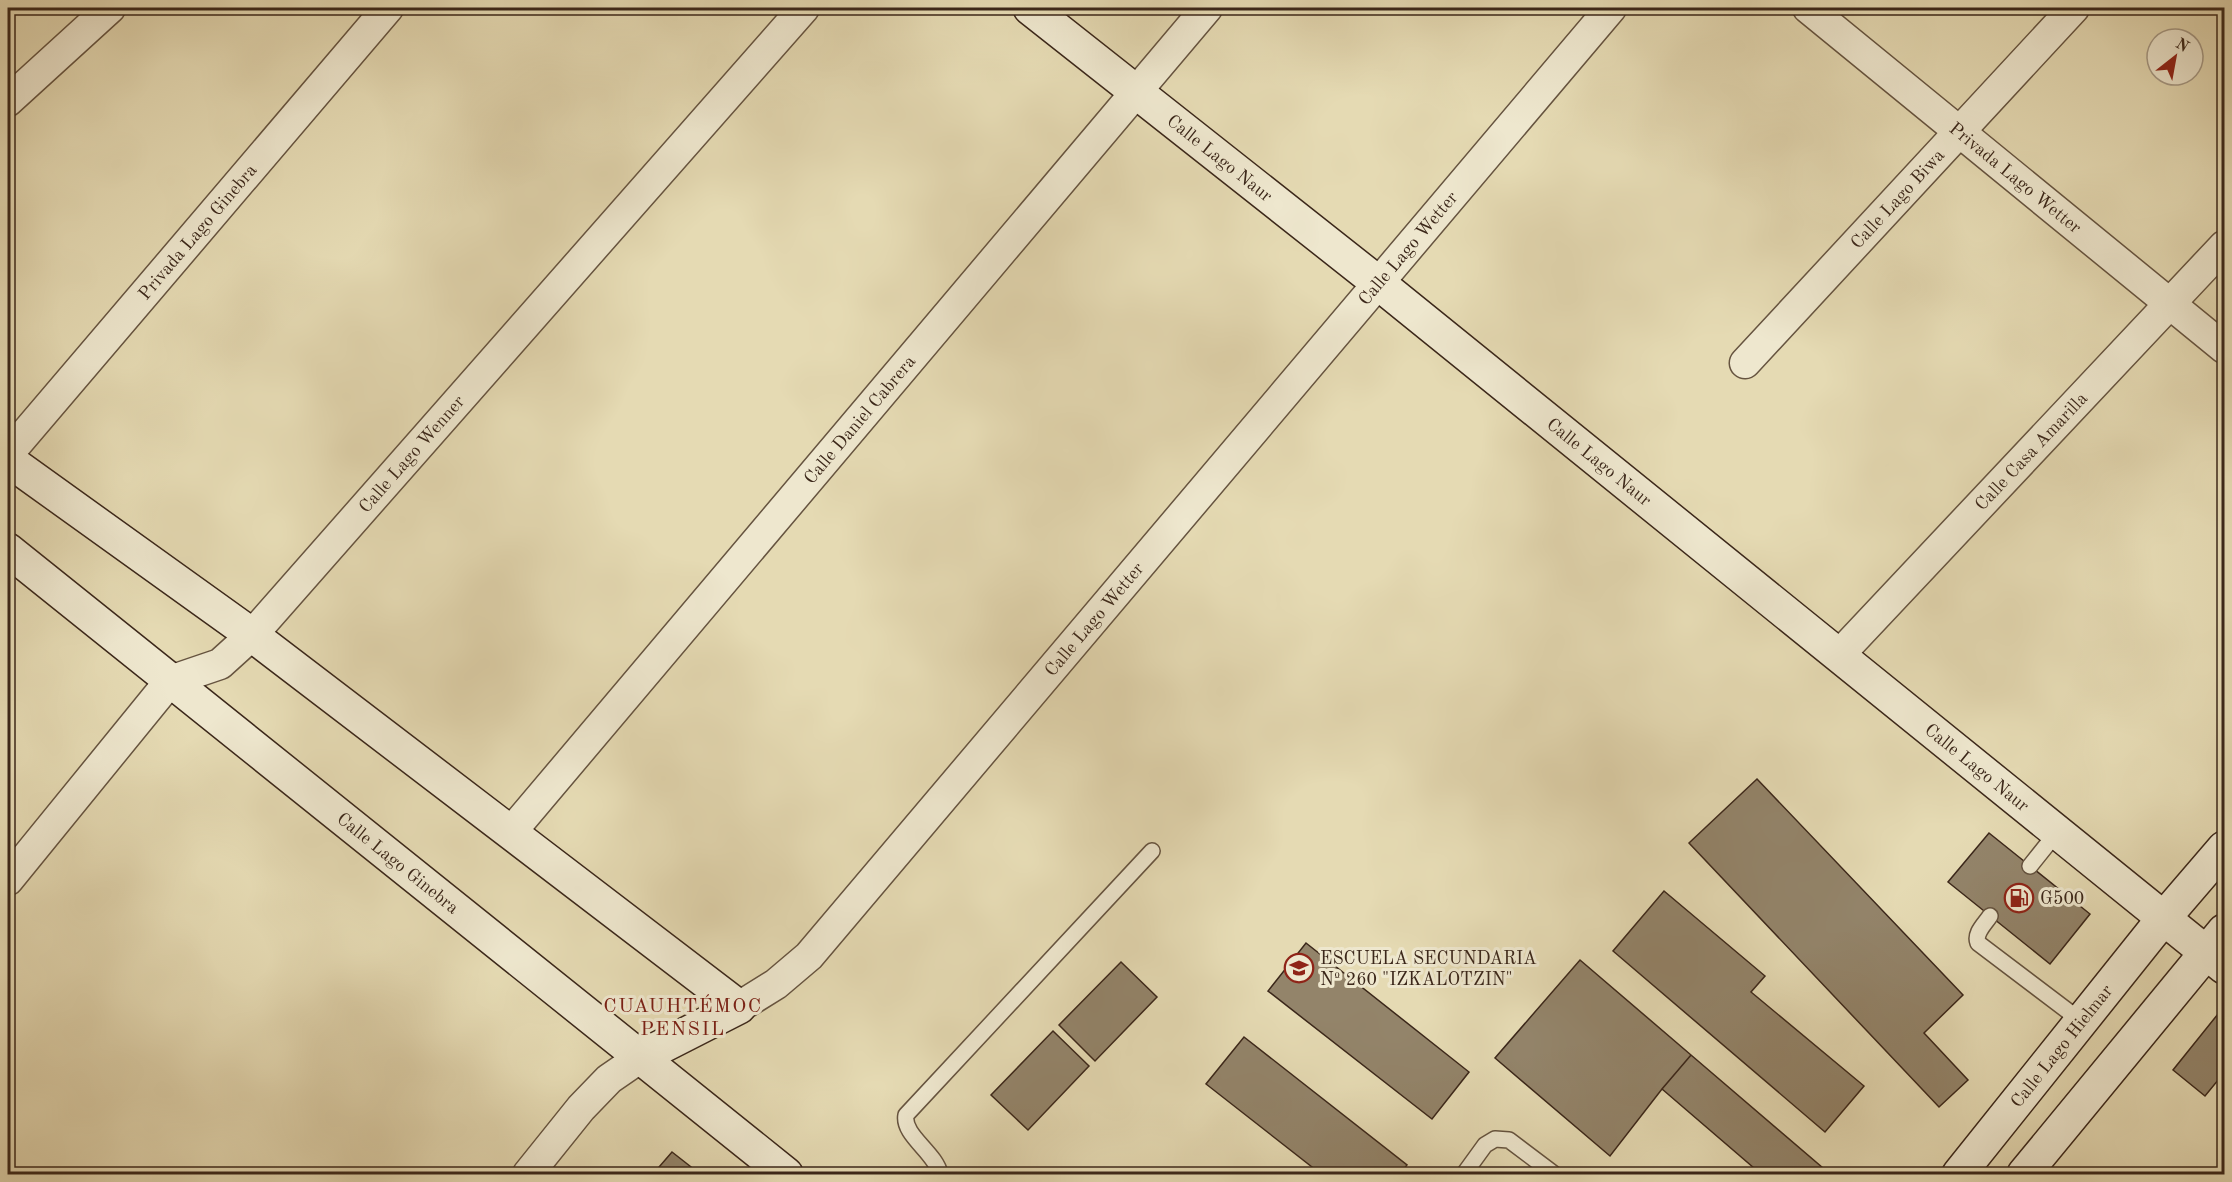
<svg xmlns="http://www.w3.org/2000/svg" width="2232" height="1182" font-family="'Old Standard TT',serif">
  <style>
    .building { fill: #93846a; stroke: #3b271a; stroke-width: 1.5 }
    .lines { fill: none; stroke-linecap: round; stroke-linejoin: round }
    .lane-casing { stroke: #665440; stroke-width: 18 }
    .street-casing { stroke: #665440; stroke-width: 33 }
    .secondary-casing { stroke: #3b271a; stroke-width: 36 }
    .lane { stroke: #eee7ce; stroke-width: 15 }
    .street { stroke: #eee7ce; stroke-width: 30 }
    .secondary { stroke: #eee7ce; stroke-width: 33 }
    .labels { text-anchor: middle; stroke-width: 6; stroke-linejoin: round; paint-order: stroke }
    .street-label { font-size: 18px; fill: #3b271a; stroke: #eee7ce }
    .poi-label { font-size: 18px; fill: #3b271a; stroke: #eee7ce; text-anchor: start }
    .neighbourhood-label { font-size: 20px; letter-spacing: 1.5px; fill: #7a1f14; stroke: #eee7ce }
  </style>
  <rect width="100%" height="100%" fill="#e5dab3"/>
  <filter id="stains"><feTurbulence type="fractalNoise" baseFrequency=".00333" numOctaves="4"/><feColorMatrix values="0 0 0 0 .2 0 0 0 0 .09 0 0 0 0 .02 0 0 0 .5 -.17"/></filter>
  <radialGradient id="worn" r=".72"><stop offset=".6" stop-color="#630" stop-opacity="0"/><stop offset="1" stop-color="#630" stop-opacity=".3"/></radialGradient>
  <path class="building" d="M 1757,779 L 1963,995 L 1924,1033 L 1968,1080 L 1939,1107 L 1689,843 Z
    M 1989,833 L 2090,914 L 2050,964 L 1948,882 Z
    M 1664,891 L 1765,976 L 1751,992 L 1864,1086 L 1825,1132 L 1613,951 Z
    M 1306,943 L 1469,1072 L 1432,1119 L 1268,991 Z
    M 1580,960 L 1691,1055 L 1662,1089 L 1610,1156 L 1495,1058 Z
    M 1121,962 L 1157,997 L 1095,1061 L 1059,1025 Z
    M 2222,1009 L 2224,1011 L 2224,1075 L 2223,1074 L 2205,1096 L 2173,1070 Z
    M 1053,1031 L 1089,1066 L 1028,1130 L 991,1095 Z
    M 1244,1037 L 1407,1165 L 1400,1174 L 1321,1174 L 1206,1084 Z
    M 1691,1055 L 1830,1174 L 1761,1174 L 1662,1089 Z
    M 672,1152 L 700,1174 L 653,1174 Z"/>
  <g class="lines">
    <g class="lane-casing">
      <path id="lane" d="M 2030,866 L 2058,831
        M 1990,916 C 1985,924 1974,933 1978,943 L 2081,1021
        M 940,1174 C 936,1153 902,1135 906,1115 L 1152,851
        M 1464,1174 L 1485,1145 L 1495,1139 L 1509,1140 L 1554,1174"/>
    </g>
    <g class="street-casing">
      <g id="street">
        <path id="s1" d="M 1808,8 L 2224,348"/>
        <path d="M 8,101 L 110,8"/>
        <path id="s2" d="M 1745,363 L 2074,8"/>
        <path id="s3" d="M 8,454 L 388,8"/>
        <path id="s4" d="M 1839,655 L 2224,246"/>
        <path id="s5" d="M 511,832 L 1207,8"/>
        <path id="s6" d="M 8,880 L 170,681 L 220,664 L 252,635 L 804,8"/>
        <path id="s7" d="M 739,1007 L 776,984 L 809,956 L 1611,8"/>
        <path d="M 528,1174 L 581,1108 L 609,1079 L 641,1057"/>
      </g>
    </g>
    <g class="secondary-casing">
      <g id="secondary">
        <path id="s8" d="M 1030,8 L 1377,282 L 2224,967"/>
        <path d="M 8,460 L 252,635 L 739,1007 L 641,1057"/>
        <path id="s9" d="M 8,550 L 786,1174"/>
        <path id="s10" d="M 1959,1174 L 2163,919 L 2224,848"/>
        <path d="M 2024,1174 L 2224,931"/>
      </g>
    </g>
    <use href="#lane" class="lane"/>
    <use href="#street" class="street"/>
    <use href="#secondary" class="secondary"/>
  </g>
  <defs>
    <g id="fuel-ring" transform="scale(1.5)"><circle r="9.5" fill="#eee7ce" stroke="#8f2418" stroke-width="1.5"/><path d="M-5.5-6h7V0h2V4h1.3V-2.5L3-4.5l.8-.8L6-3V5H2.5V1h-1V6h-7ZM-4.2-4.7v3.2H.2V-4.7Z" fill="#8f2418"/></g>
    <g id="school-ring" transform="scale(1.5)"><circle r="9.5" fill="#eee7ce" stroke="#8f2418" stroke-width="1.5"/><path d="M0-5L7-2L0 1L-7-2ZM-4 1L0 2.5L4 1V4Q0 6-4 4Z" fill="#8f2418"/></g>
  </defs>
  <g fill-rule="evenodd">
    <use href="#fuel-ring" x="2019" y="898"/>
    <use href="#school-ring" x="1299" y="968"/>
  </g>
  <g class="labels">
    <g class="street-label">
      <text dy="6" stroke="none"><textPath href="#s8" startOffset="242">Calle Lago Naur</textPath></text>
      <text dy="6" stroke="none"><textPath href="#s1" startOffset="268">Privada Lago Wetter</textPath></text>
      <text dy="6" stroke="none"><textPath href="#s2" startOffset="224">Calle Lago Biwa</textPath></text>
      <text dy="6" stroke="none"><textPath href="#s3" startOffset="292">Privada Lago Ginebra</textPath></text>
      <text dy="6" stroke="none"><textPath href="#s7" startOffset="1014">Calle Lago Wetter</textPath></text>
      <text dy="6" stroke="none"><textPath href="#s5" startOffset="540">Calle Daniel Cabrera</textPath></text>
      <text dy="6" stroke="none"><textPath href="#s4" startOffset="280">Calle Casa Amarilla</textPath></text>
      <text dy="6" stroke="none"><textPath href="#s6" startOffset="594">Calle Lago Wenner</textPath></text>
      <text dy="6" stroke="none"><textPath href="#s8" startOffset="728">Calle Lago Naur</textPath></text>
      <text dy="6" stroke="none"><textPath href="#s7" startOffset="528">Calle Lago Wetter</textPath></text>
      <text dy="6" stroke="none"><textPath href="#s8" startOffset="1214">Calle Lago Naur</textPath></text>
      <text dy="6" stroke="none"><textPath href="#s9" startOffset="500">Calle Lago Ginebra</textPath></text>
      <text dy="6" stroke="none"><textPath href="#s10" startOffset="164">Calle Lago Hielmar</textPath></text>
    </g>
    <g class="poi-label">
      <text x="2040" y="904">G500</text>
      <text x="1320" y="964">ESCUELA SECUNDARIA<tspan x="1320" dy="21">Nº 260 "IZKALOTZIN"</tspan></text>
    </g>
    <g class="neighbourhood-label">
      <text x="683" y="1012">CUAUHTÉMOC<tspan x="683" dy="23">PENSIL</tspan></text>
    </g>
  </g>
  <rect width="2232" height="1182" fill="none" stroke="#e5dab3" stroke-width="30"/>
  <rect x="9" y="9" width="2214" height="1164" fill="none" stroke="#3b271a" stroke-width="3"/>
  <rect x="15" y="15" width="2202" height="1152" fill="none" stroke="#3b271a" stroke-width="1.5"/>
  <g transform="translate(2175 57) rotate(31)"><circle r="28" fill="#eee7ce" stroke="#a69a86" stroke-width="1.5"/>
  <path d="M0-4.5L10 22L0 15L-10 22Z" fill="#8f2418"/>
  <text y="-9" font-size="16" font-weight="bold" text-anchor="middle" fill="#3b271a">N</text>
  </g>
  <rect width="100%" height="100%" filter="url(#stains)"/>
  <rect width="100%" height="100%" fill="url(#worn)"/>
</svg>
